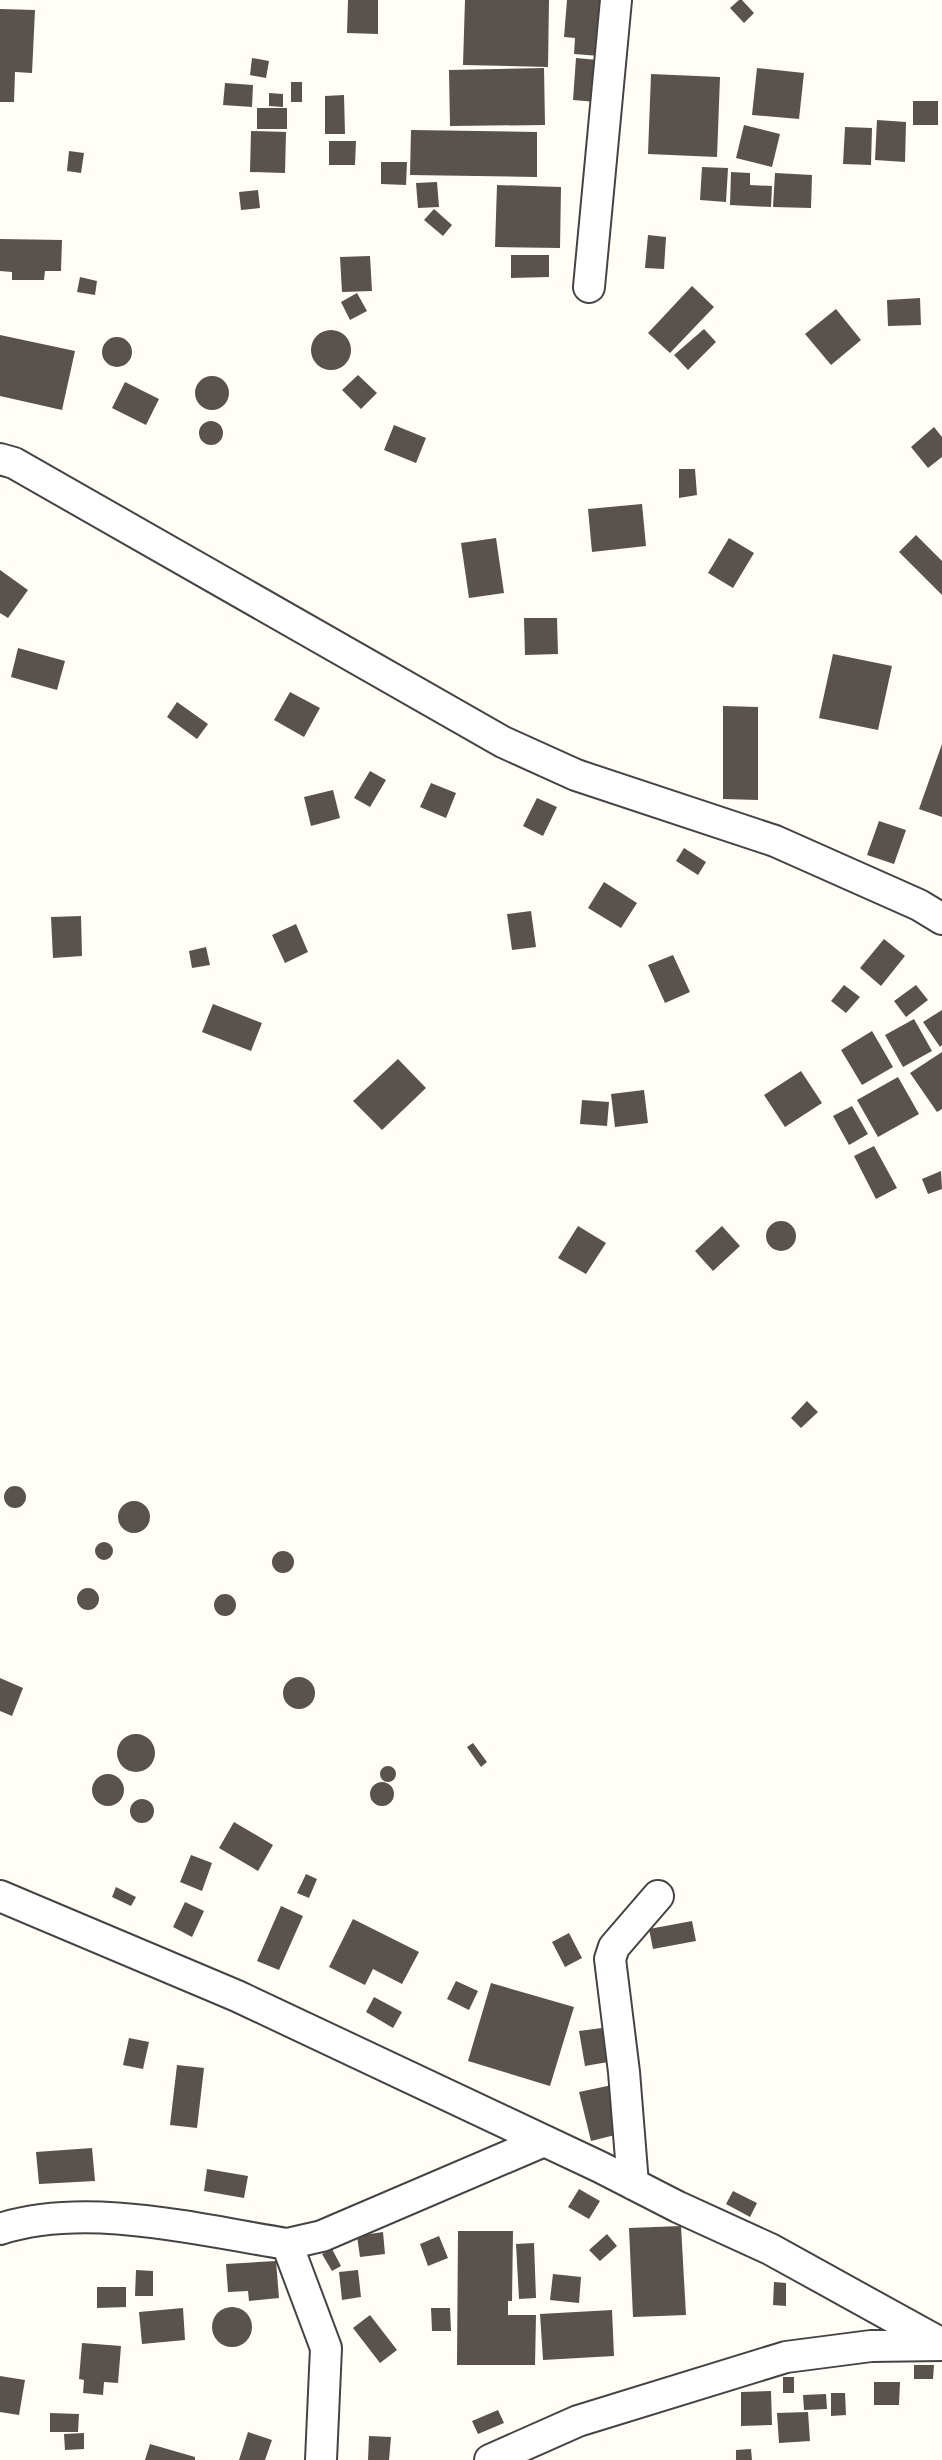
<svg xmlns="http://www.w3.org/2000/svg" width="942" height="2460" font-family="'Libre Baskerville',serif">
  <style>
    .building { fill: #5a524d }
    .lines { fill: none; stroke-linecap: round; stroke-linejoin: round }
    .minor-casing { stroke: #444; stroke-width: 34 }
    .minor { stroke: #fff; stroke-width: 30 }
  </style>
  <rect width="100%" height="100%" fill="#fffdf5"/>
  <path class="building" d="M 348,0 L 378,0 L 378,34 L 347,33 Z
    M 465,0 L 549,0 L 548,67 L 463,65 Z
    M 567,0 L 604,0 L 600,56 L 574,54 L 575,38 L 564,37 Z
    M 739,0 L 742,0 L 754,13 L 744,23 L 730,8 Z
    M 0,9 L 35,10 L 32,73 L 15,72 L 14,102 L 0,102 Z
    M 252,58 L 269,61 L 266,78 L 250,75 Z
    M 576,58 L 598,60 L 596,102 L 573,100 Z
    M 544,68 L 545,125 L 450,126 L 449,70 Z
    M 757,68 L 804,73 L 799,119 L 752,115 Z
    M 651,74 L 720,77 L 717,157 L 648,154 Z
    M 291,82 L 302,82 L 302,102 L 291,102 Z
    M 225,83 L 253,85 L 252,107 L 223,105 Z
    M 269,93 L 283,94 L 283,107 L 269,106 Z
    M 344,95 L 345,134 L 325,134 L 325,96 Z
    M 913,101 L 938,101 L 938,125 L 913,125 Z
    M 257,108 L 287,108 L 287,129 L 257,129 Z
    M 877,120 L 906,122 L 905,162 L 875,160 Z
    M 744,125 L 780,134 L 772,167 L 736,158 Z
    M 845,127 L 872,128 L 871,165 L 843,164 Z
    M 411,130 L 537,132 L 537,177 L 410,175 Z
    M 251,131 L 286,132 L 285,173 L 250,172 Z
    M 329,141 L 356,141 L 355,165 L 329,165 Z
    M 69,151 L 84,153 L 81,173 L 67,171 Z
    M 381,162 L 407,162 L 406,185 L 381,184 Z
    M 702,167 L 728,168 L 726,202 L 700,200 Z
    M 731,172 L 750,173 L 750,185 L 772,186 L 771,207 L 730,205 Z
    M 775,173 L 812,175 L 811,208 L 773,207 Z
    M 437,182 L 439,207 L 418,208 L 416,183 Z
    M 497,185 L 561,187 L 560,248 L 495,247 Z
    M 258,190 L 260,208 L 241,210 L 239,192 Z
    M 434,209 L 452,225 L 443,236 L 424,220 Z
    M 648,235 L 666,237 L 664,269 L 645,268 Z
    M 0,239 L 62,240 L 61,271 L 45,271 L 44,280 L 12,280 L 12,272 L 0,271 Z
    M 511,255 L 549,255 L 549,277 L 511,278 Z
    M 370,256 L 372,291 L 342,292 L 340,257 Z
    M 80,277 L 97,281 L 95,295 L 77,292 Z
    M 692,286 L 714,307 L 670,353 L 648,333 Z
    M 357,293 L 367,311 L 350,320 L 341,302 Z
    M 920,298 L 921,325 L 888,326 L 887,300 Z
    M 836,309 L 861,340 L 831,365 L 805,334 Z
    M 704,329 L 716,342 L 688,370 L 674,355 Z
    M311 350a20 20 0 1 1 40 0a20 20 0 1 1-40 0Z
    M 0,335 L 75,351 L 62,410 L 0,396 Z
    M102 352a15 15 0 1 1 30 0a15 15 0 1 1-30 0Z
    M 358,375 L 377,393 L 361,409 L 342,390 Z
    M195 393a17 17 0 1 1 34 0a17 17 0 1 1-34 0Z
    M 125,382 L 159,399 L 146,425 L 112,408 Z
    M199 433a12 12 0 1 1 24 0a12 12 0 1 1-24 0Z
    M 394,425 L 426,438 L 416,463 L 384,450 Z
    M 934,427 L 942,437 L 942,457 L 928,468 L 911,447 Z
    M 679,469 L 695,469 L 697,495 L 679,498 Z
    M 642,504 L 646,546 L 592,552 L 588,509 Z
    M 916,535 L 942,561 L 942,595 L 899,552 Z
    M 496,538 L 504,593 L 469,598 L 461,543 Z
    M 729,538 L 754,553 L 733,588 L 708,573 Z
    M 0,570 L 28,590 L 8,618 L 0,613 Z
    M 524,618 L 557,618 L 558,654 L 525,655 Z
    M 18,648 L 65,661 L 57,690 L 11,677 Z
    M 833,654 L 892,666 L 878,730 L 819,718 Z
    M 290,692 L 320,708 L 304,737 L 274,720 Z
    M 177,702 L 208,724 L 197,739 L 167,717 Z
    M 723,706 L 758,707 L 758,800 L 723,799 Z
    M 942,744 L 942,817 L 919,809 Z
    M 370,771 L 386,780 L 370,807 L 354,798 Z
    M 431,783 L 456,793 L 446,818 L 420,807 Z
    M 333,790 L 340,818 L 311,826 L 304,797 Z
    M 537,798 L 557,807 L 543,836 L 523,826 Z
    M 879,821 L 906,830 L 894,864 L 867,855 Z
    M 684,848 L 706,862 L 698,875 L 676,861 Z
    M 604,882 L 637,903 L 621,928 L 588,908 Z
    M 531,911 L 536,947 L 512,950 L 507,914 Z
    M 81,916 L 82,956 L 53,958 L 51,917 Z
    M 296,924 L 308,952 L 285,963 L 272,935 Z
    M 884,939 L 905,956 L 881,986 L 860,968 Z
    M 206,947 L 210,965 L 192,968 L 189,951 Z
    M 673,955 L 690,992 L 665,1003 L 648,965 Z
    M 844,985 L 860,997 L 846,1013 L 831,1001 Z
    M 916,985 L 928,1000 L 906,1017 L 894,1001 Z
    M 213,1004 L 262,1023 L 251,1051 L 202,1032 Z
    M 942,1010 L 942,1045 L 940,1047 L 923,1022 Z
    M 914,1019 L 932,1051 L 903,1067 L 885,1035 Z
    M 872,1031 L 893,1067 L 862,1085 L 841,1050 Z
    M 942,1052 L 942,1109 L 937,1112 L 910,1073 Z
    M 398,1059 L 426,1088 L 382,1130 L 353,1101 Z
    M 801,1071 L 822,1103 L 785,1127 L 764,1095 Z
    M 898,1077 L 919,1114 L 878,1137 L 857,1100 Z
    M 644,1090 L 648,1123 L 615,1127 L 611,1094 Z
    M 582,1100 L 609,1102 L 607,1126 L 580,1124 Z
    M 852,1106 L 868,1134 L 849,1145 L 833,1116 Z
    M 874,1146 L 897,1188 L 876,1199 L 854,1156 Z
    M 941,1171 L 942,1189 L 928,1194 L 922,1179 Z
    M766 1236a15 15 0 1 1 30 0a15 15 0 1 1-30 0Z
    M 578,1226 L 606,1243 L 586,1274 L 558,1258 Z
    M 722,1226 L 740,1246 L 713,1271 L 695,1251 Z
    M 807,1401 L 818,1412 L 801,1428 L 791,1418 Z
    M4 1497a11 11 0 1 1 22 0a11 11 0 1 1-22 0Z
    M118 1517a16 16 0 1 1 32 0a16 16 0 1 1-32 0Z
    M95 1551a9 9 0 1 1 18 0a9 9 0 1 1-18 0Z
    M272 1562a11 11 0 1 1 22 0a11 11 0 1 1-22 0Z
    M77 1599a11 11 0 1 1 22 0a11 11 0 1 1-22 0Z
    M214 1605a11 11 0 1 1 22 0a11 11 0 1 1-22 0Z
    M283 1693a16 16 0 1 1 32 0a16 16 0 1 1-32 0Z
    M 0,1678 L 23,1688 L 12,1716 L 0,1711 Z
    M117 1753a19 19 0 1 1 38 0a19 19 0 1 1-38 0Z
    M 473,1743 L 487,1762 L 481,1767 L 467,1747 Z
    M380 1774a8 8 0 1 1 16 0a8 8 0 1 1-16 0Z
    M92 1790a16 16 0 1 1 32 0a16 16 0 1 1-32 0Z
    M370 1794a12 12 0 1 1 24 0a12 12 0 1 1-24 0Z
    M130 1811a12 12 0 1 1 24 0a12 12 0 1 1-24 0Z
    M 234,1822 L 273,1845 L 258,1871 L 219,1848 Z
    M 191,1855 L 212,1863 L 202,1891 L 180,1882 Z
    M 306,1874 L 317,1879 L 309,1898 L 297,1893 Z
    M 116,1887 L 136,1897 L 131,1906 L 112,1897 Z
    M 185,1902 L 204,1911 L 192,1937 L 173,1927 Z
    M 281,1906 L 303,1916 L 279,1970 L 257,1961 Z
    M 353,1919 L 419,1952 L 402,1984 L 373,1969 L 365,1985 L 329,1967 Z
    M 692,1921 L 696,1941 L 653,1949 L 649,1929 Z
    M 569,1933 L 582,1958 L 565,1967 L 552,1942 Z
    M 456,1981 L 478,1991 L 469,2010 L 447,1999 Z
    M 491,1983 L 574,2007 L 550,2086 L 468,2061 Z
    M 374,1997 L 402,2012 L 393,2028 L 366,2012 Z
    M 602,2028 L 608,2062 L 585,2066 L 579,2031 Z
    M 129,2038 L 149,2042 L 143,2069 L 123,2065 Z
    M 177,2065 L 204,2068 L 197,2128 L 170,2125 Z
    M 612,2085 L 623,2133 L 591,2141 L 579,2092 Z
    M 92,2148 L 95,2181 L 39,2184 L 36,2152 Z
    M 207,2169 L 248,2176 L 244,2198 L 204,2191 Z
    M 579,2189 L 600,2201 L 589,2219 L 568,2207 Z
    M 733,2191 L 757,2203 L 750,2217 L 726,2204 Z
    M 681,2226 L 686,2315 L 633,2317 L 629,2228 Z
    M 458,2231 L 513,2231 L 512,2301 L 508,2301 L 508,2315 L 536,2315 L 535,2365 L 457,2365 Z
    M 383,2232 L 385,2254 L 360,2257 L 357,2236 Z
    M 607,2234 L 617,2246 L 600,2261 L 589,2250 Z
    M 439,2236 L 448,2258 L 428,2266 L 420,2244 Z
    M 534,2243 L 536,2298 L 519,2299 L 516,2244 Z
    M 332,2249 L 341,2266 L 332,2271 L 322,2254 Z
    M 276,2261 L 279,2298 L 249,2301 L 248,2291 L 228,2292 L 226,2264 Z
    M 136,2270 L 153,2271 L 153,2296 L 135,2296 Z
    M 358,2270 L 361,2297 L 342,2300 L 339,2272 Z
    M 553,2274 L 581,2277 L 579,2303 L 550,2300 Z
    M 774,2282 L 786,2283 L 786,2306 L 773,2305 Z
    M 97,2287 L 126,2287 L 126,2307 L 97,2308 Z
    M212 2327a20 20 0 1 1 40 0a20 20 0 1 1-40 0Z
    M 183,2308 L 185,2340 L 142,2344 L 139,2312 Z
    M 431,2308 L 450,2308 L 451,2331 L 432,2331 Z
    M 612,2310 L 614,2356 L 543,2360 L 540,2314 Z
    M 370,2315 L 397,2350 L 380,2363 L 353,2328 Z
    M 82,2343 L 121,2346 L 118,2383 L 104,2382 L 103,2395 L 83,2393 L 84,2380 L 79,2379 Z
    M 914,2365 L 934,2365 L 933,2379 L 914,2379 Z
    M 0,2376 L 25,2380 L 19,2415 L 0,2412 Z
    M 783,2377 L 794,2377 L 794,2393 L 783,2393 Z
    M 874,2382 L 900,2382 L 899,2405 L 874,2405 Z
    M 771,2391 L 772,2425 L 741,2426 L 741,2392 Z
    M 831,2393 L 845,2393 L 846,2415 L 831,2416 Z
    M 826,2394 L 827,2409 L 804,2410 L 803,2395 Z
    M 498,2410 L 504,2423 L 478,2434 L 472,2421 Z
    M 808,2412 L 810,2441 L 779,2443 L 777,2413 Z
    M 50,2413 L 79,2414 L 78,2432 L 50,2432 Z
    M 248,2432 L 272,2440 L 265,2460 L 239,2460 Z
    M 84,2433 L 84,2449 L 65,2450 L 64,2434 Z
    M 369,2436 L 391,2437 L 389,2460 L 368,2460 Z
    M 150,2444 L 195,2457 L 195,2460 L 145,2460 Z
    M 751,2449 L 752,2460 L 736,2460 L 736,2450 Z"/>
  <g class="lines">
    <g class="minor-casing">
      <path id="minor" d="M 589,287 L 616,0
        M 0,459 L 14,463 L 503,742 L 576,775 L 775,841 L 919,905 L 942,919
        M 0,1896 L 237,1996 L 600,2167 L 678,2207 L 770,2249 L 942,2344
        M 633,2184 L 624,2072 L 610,1959 L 614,1947 L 658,1896
        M 0,2229 C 86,2201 199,2230 287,2244 L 326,2348 L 321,2460
        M 287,2244 L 322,2236 L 544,2141
        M 490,2460 L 578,2421 L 786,2357 L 871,2346 L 941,2345"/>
    </g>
    <use href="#minor" class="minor"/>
  </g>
</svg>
